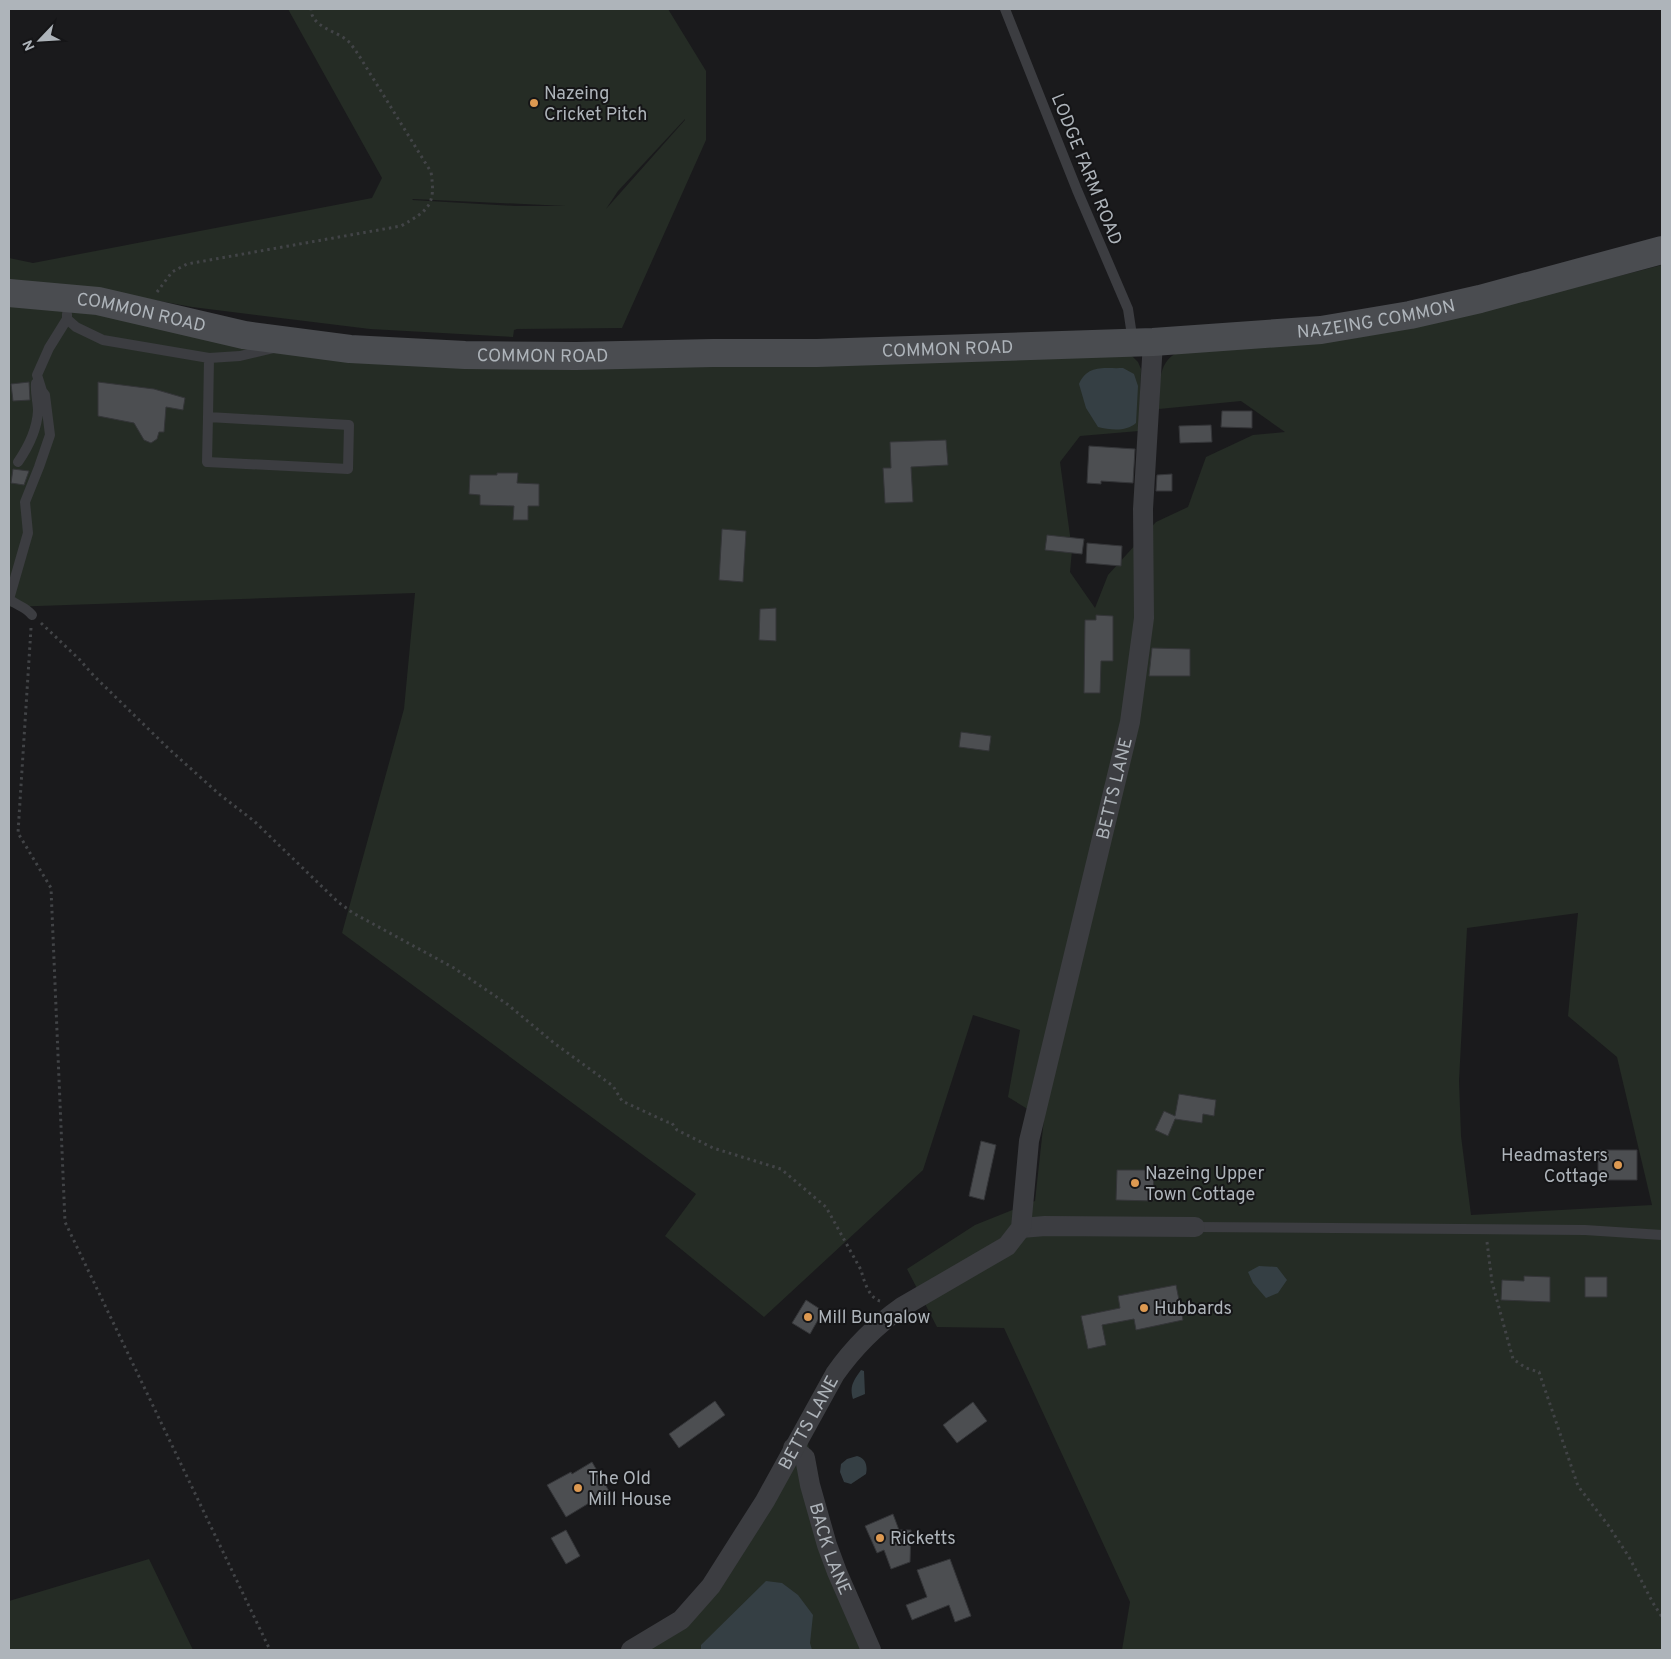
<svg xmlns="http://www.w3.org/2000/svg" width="1671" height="1659" font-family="Overpass,sans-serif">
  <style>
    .green { fill: #252c25; fill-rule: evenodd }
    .water { fill: #353f44 }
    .building { fill: #4c4e51; stroke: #343538 }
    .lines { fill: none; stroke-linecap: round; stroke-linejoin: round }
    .path { stroke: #424447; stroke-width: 3; stroke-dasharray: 2.5 4; stroke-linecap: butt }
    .lane { stroke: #3c3d41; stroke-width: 10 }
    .street { stroke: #3c3d41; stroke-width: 20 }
    .secondary { stroke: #4a4c50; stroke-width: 28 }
    .poi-dot { fill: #dd9951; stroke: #151517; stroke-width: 2 }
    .labels { text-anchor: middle; stroke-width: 4; stroke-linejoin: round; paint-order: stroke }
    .poi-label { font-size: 18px; fill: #aeb4ba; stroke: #151517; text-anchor: start }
    .street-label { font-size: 18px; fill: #aeb4ba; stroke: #151517 }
  </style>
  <rect width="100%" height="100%" fill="#1a1a1c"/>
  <path class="green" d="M 288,9 L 668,9 L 706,71 L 706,140 L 622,328 L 517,329 L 514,330 L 513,337 L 370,329 L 192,307 L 100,290 L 9,281 L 9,258 L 33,263 L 372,198 L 382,178 ZM 685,119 L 685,120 L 606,209 L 618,191 ZM 412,200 L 413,199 L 566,206 L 515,206 Z
    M 1662,265 L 1662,1650 L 1122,1650 L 1130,1602 L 1004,1328 L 937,1327 L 907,1269 L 975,1225 L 1035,1201 L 1044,1119 L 1008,1097 L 1020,1030 L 973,1015 L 923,1170 L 764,1317 L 665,1236 L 696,1194 L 342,933 L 404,709 L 415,593 L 9,607 L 9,305 L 90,310 L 304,350 L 1131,355 L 1138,362 L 1141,369 L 1139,431 L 1080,436 L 1060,462 L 1072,550 L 1070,572 L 1095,608 L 1108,575 L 1156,522 L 1188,507 L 1206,457 L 1253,435 L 1285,432 L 1241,401 L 1159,409 C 1160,388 1156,363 1178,352 L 1572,288 ZM 1578,913 L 1568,1016 L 1617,1057 L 1652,1205 L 1471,1215 L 1461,1136 L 1459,1081 L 1467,928 Z
    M 805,1432 L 824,1509 L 848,1583 L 877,1650 L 626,1650 L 681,1620 Z
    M 149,1559 L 193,1650 L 9,1650 L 9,1601 Z"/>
  <path class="water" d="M 1123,368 L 1134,374 L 1138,386 L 1136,423 C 1126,432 1110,430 1098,427 L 1086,408 L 1079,384 C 1088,364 1104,369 1123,368 Z
    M 1259,1266 L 1277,1267 L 1287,1280 L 1278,1293 L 1266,1298 L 1253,1283 L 1248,1272 Z
    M 861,1370 L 864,1371 L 865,1394 L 853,1399 C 849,1386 854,1380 861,1370 Z
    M 857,1456 C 865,1458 868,1465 866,1474 L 851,1484 L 844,1482 L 840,1472 L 841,1464 L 847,1459 Z
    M 766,1581 L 782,1583 L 798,1595 L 813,1615 L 810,1643 L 812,1650 L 701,1650 L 701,1645 Z"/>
  <path class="building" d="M 29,382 L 30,400 L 13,401 L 11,384 Z
    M 98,382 L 154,389 L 185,398 L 183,410 L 166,407 L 164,432 L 159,432 L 157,439 L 151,443 L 144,440 L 134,423 L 98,416 Z
    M 1222,411 L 1252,411 L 1252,428 L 1221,427 Z
    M 1211,425 L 1212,442 L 1180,443 L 1179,426 Z
    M 946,440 L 948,465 L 911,467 L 913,502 L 885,503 L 883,468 L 891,468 L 890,442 Z
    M 1089,446 L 1135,449 L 1133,483 L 1101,481 L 1101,484 L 1087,483 Z
    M 13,469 L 29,471 L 24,485 L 11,483 Z
    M 497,473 L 518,473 L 517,483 L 539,484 L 539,506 L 528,506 L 528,520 L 513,520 L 514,506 L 480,505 L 480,495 L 469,494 L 470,475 L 497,475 Z
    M 1172,474 L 1172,491 L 1156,491 L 1157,475 Z
    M 722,529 L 746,531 L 743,582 L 719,580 Z
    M 1047,535 L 1084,539 L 1082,554 L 1045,550 Z
    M 1087,543 L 1122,546 L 1121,566 L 1086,563 Z
    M 776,608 L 776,641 L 759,640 L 760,609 Z
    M 1096,615 L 1113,616 L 1113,661 L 1101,661 L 1100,693 L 1084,693 L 1085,620 L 1096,620 Z
    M 1152,648 L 1190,649 L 1190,676 L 1149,676 Z
    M 961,732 L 991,736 L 989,751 L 959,747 Z
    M 1179,1094 L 1216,1100 L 1214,1116 L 1203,1114 L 1202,1123 L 1175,1119 L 1168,1136 L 1155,1130 L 1164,1111 L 1175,1116 Z
    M 981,1141 L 996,1145 L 984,1200 L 969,1196 Z
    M 1598,1150 L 1637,1150 L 1637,1180 L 1598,1180 Z
    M 1117,1170 L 1154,1170 L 1153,1201 L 1116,1200 Z
    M 1524,1276 L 1550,1277 L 1550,1302 L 1501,1300 L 1502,1280 L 1524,1281 Z
    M 1585,1277 L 1607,1277 L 1607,1297 L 1585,1297 Z
    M 1176,1285 L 1183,1320 L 1136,1330 L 1134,1319 L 1102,1325 L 1106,1345 L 1088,1349 L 1081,1316 L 1120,1308 L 1118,1296 Z
    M 806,1300 L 823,1311 L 810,1334 L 792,1323 Z
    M 715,1401 L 725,1415 L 679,1448 L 669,1434 Z
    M 973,1402 L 987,1421 L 957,1443 L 943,1425 Z
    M 592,1462 L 609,1491 L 566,1517 L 547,1485 L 571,1472 L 572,1474 Z
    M 893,1514 L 899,1530 L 911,1530 L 910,1562 L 891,1569 L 884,1550 L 877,1553 L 865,1526 Z
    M 566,1530 L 580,1556 L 566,1564 L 551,1538 Z
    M 950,1559 L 971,1616 L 955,1622 L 949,1605 L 912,1620 L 906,1605 L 927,1597 L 917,1570 Z"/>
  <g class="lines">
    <path class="path" d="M 157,292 L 172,272 L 187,264 L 401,226 C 429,210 436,205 431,172 L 358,54 C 355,50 352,45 348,41 C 337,31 311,27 311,9
      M 41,623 L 79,659 L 94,676 L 169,749 L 219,794 L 254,821 L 338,902 L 353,913 L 454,968 L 507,1004 L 554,1043 L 613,1086 L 622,1101 L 667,1122 L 671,1122 L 677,1130 L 713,1148 L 781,1169 L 826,1207 L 861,1270 C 864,1281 869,1298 880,1301
      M 31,628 L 18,833 L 51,888 L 65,1222 L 270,1650
      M 1487,1242 L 1492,1282 L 1513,1359 L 1526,1368 L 1539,1372 L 1578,1486 L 1608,1525 L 1629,1557 L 1653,1603 L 1662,1617"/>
    <path class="lane" d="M 1005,9 L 1077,190 L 1128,309 L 1133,342
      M 67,319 L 76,327 L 103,340 L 209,358 L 208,417 L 349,425 L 348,469 L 207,462 L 208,417
      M 209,358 L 240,356 L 274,348
      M 18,462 C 29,446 37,430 38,411 C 38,402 35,393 36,383
      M 32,615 C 25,606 17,606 9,599 L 28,533 L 25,502 L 39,467 L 50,435 L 45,395 L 42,391 L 37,375 L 49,348 L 67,319 L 67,314
      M 1195,1227 L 1585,1230 L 1662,1235"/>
    <g class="street">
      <path d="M 1021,1228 L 1045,1226 L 1195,1227"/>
      <path id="s1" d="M 793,1448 L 805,1458 L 810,1485 L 827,1545 L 837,1572 L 871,1650"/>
      <path id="s2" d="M 631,1650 L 681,1620 L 711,1586 L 765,1501 L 835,1374 C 854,1347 875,1326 902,1307 L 1007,1246 L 1021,1228 L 1029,1141 L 1130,722 L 1144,618 L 1143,509 L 1153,342"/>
    </g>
    <path class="secondary" id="s3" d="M 9,293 L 98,301 L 244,335 L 350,349 L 465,355 L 576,356 L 713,353 L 817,353 L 1153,342 L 1321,330 L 1410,315 L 1480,299 L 1662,250"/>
  </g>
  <g class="poi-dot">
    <circle cx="534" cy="103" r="5"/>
    <circle cx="1618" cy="1165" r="5"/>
    <circle cx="1135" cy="1183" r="5"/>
    <circle cx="1144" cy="1308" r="5"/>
    <circle cx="808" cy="1317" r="5"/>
    <circle cx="578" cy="1488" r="5"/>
    <circle cx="880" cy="1538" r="5"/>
  </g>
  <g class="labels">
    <g class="poi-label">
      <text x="544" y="99">Nazeing<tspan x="544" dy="21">Cricket Pitch</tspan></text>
      <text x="1608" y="1161" text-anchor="end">Headmasters<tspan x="1608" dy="21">Cottage</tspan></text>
      <text x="1145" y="1179">Nazeing Upper<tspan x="1145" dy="21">Town Cottage</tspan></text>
      <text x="1154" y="1314">Hubbards</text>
      <text x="818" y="1323">Mill Bungalow</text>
      <text x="588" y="1484">The Old<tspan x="588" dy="21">Mill House</tspan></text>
      <text x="890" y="1544">Ricketts</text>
    </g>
    <g class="street-label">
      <text transform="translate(1087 169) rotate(68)" y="6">LODGE FARM ROAD</text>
      <text dy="6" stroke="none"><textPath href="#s3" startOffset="134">COMMON ROAD</textPath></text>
      <text dy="6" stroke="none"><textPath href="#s3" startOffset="1374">NAZEING COMMON</textPath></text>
      <text dy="6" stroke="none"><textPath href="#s3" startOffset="944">COMMON ROAD</textPath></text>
      <text dy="6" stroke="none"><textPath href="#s3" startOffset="539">COMMON ROAD</textPath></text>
      <text dy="6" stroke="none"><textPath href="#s2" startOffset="1039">BETTS LANE</textPath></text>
      <text dy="6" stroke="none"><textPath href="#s2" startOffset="294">BETTS LANE</textPath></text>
      <text dy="6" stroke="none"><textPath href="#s1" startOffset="110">BACK LANE</textPath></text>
    </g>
  </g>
  <rect width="1671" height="1659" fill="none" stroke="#aeb4ba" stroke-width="20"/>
  <g transform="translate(40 40) rotate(245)" stroke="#151517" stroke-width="4" paint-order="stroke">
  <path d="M0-4L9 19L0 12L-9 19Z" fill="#aeb4ba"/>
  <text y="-8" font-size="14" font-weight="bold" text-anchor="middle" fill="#aeb4ba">N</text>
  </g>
</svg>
